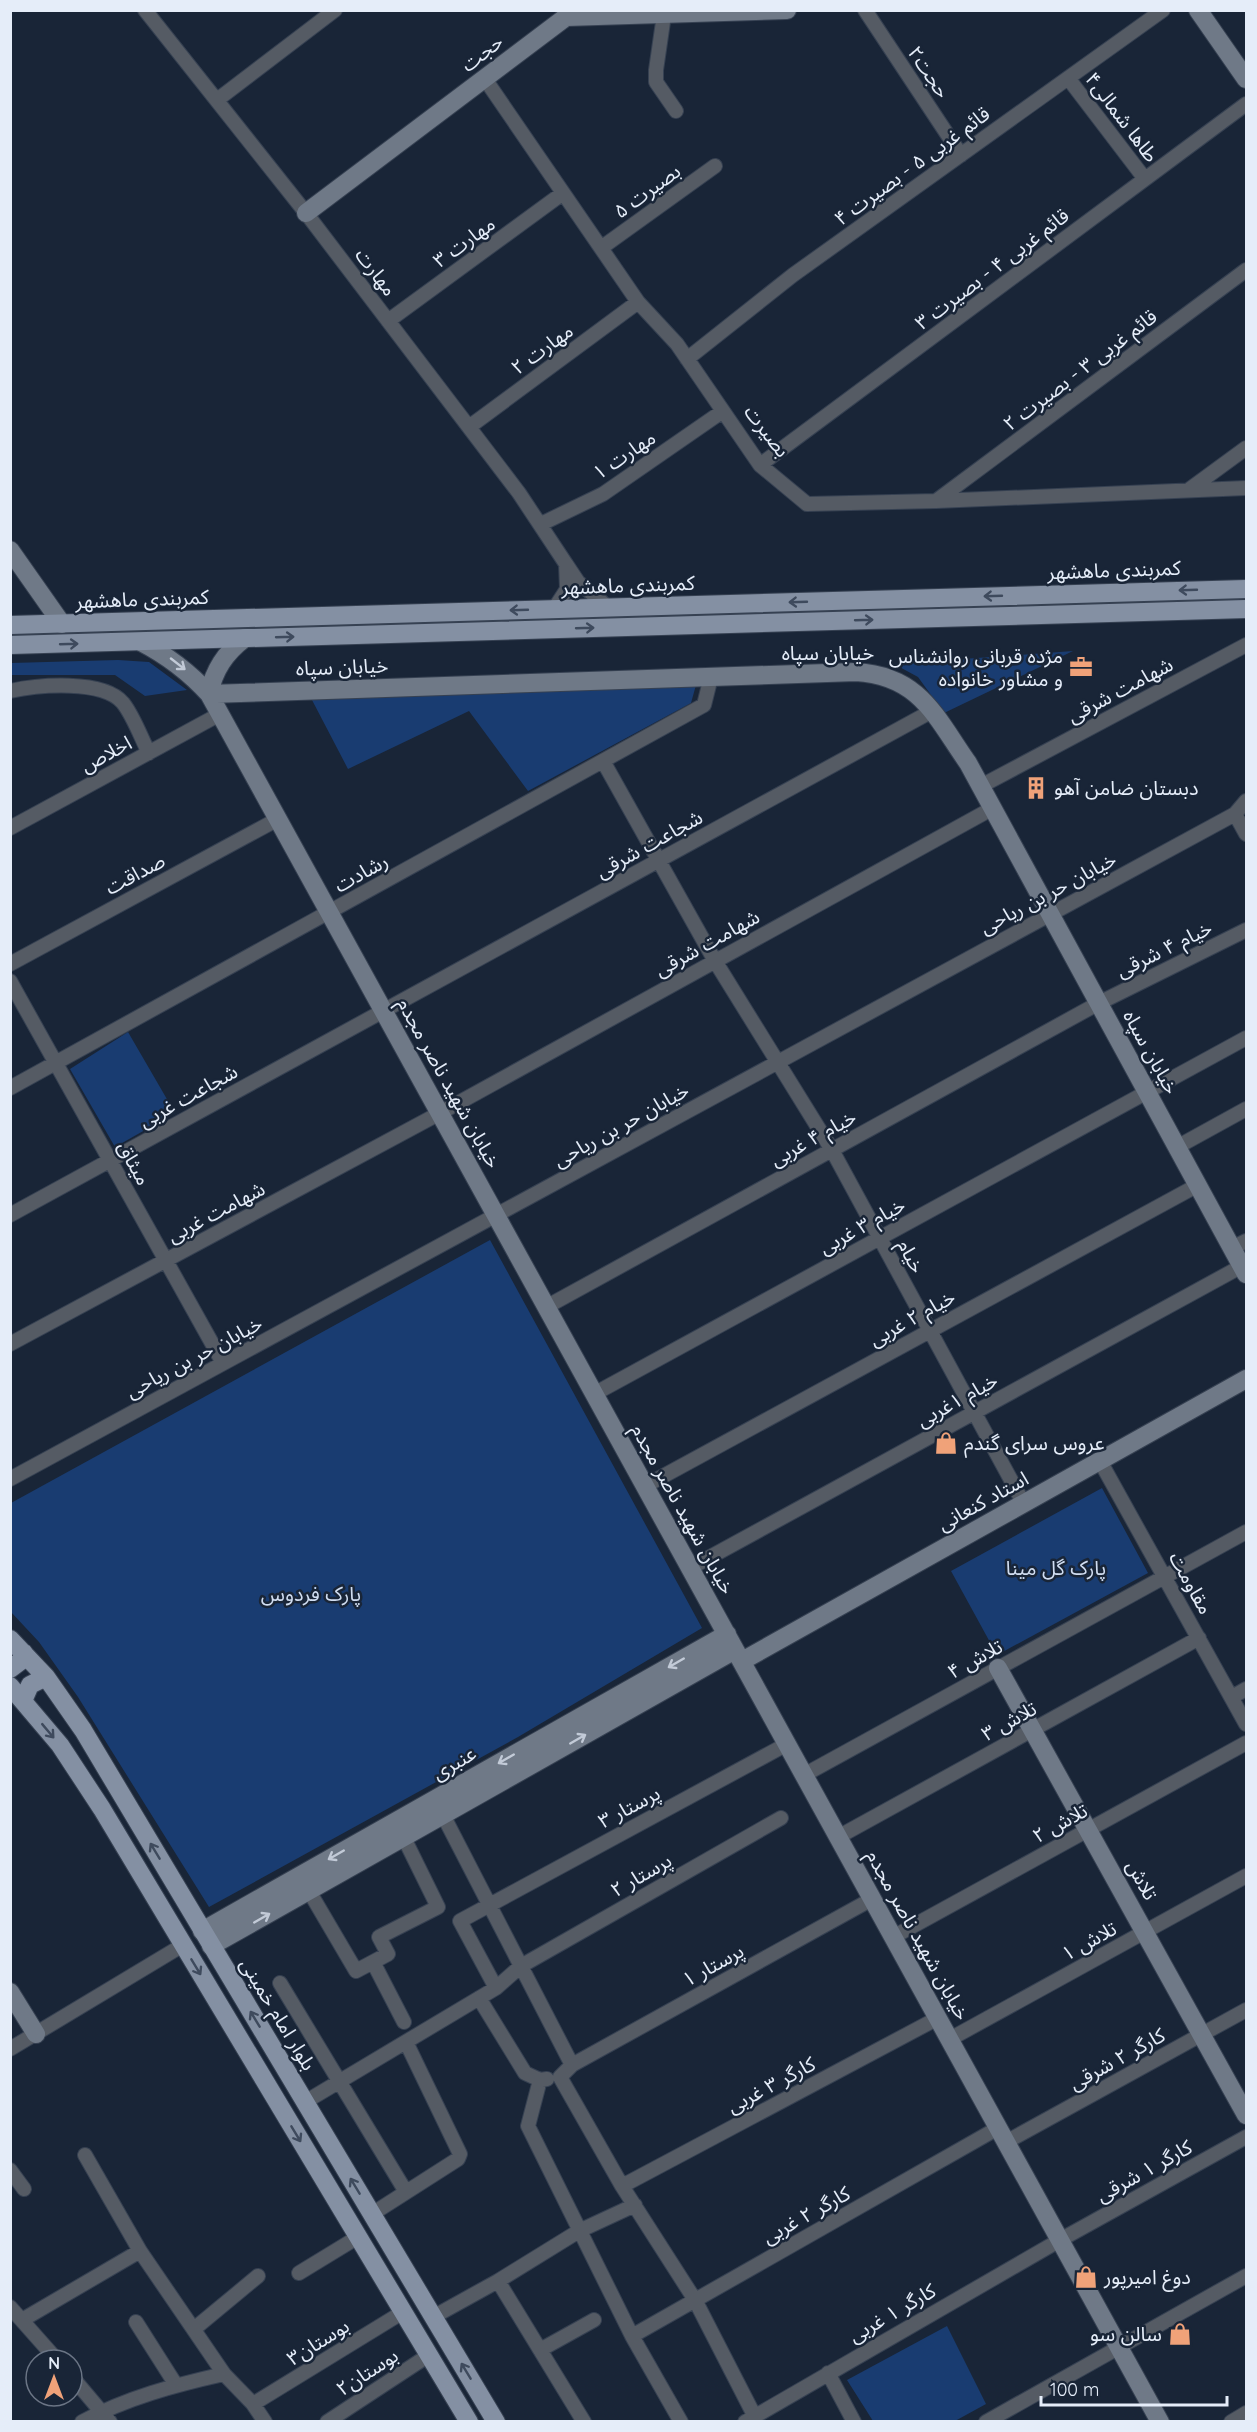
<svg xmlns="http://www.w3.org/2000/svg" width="1257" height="2432" font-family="Quicksand,'Noto Sans Arabic',sans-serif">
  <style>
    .green { fill: #193c71 }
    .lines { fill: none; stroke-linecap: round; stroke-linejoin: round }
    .street-casing { stroke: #364152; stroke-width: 16 }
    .secondary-casing { stroke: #364152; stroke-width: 20 }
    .primary-casing { stroke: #364152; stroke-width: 20 }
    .street { stroke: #555b64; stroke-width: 14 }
    .secondary { stroke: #6f7987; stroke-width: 18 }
    .primary { stroke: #8490a3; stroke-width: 18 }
    .oneway { stroke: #3e4a5d }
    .oneway2 { stroke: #c2cad7 }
    .labels { text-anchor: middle; stroke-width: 5; stroke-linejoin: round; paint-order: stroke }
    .street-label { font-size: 20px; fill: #e5edf9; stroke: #192537 }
    .poi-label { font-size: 20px; fill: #e5edf9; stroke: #192537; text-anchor: start }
    .park-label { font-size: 20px; fill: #d0ddf1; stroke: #192537 }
  </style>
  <rect width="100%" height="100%" fill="#192537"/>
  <path class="green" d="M 1073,651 L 944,713 L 918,677 L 894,664 Z
    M 118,660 L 149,662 L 187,690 L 145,696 L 115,675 L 11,675 L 11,663 Z
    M 696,685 L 691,703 L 528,791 L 469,711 L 348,769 L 312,700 Z
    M 128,1032 L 175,1113 L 115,1147 L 70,1069 Z
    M 490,1240 L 702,1628 L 518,1737 L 209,1907 L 78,1697 L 39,1642 L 11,1612 L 11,1503 Z
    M 1102,1488 L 1148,1573 L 997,1655 L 951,1571 Z
    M 947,2326 L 986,2404 L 955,2421 L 873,2421 L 847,2380 Z"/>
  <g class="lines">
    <g class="street-casing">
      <path id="street" d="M 145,10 L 306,213 L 519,493 L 566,564
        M 865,10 L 961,155
        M 664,15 L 656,70 L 656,82 L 676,111
        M 1068,78 L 1145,179
        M 485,79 L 638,302 L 677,344 L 760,465 L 807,504 L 936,501 L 1246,488
        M 217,100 L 335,10
        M 601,248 L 715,166
        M 388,321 L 563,193
        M 687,359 L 793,275 L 1163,10
        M 469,427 L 638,302
        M 760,465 L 1246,104
        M 1190,489 L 1246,448
        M 936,501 L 1246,270
        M 541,524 L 603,494 L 723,411
        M 554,609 L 567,589 L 566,564 L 578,582 L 609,608
        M 10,691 C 38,685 103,679 123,703 C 134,717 141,738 149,753
        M 603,761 L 715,961 L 832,1150 L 1024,1504
        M 981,786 L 1246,645
        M 1235,814 L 1246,834
        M 10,828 L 220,714
        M 10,964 L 278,819
        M 10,981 L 223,1363
        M 10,1088 L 704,705 L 711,677
        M 1177,1147 L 1246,1109
        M 10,1215 L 932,711
        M 1232,1248 L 1246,1241
        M 546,1307 L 1099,1003 L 1246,930
        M 10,1344 L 440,1113 L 993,808
        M 594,1394 L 1246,1038
        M 1100,1461 L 1246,1724
        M 10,1479 L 1235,814 L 1246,801
        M 645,1486 L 1198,1185
        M 690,1568 L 1242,1266
        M 1232,1697 L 1246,1689
        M 804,1775 L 1246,1532
        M 443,1815 L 572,2065 L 560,2077 L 622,2186 L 695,2300 L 754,2415
        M 838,1837 L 1199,1638
        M 309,1891 L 356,1971 L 388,1954 L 379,1937 L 438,1907 L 404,1838
        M 893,1937 L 1246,1743
        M 373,1962 L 404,2022
        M 280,1983 L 406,2192
        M 496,1988 L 460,1921 L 787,1744
        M 479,1998 L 525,2073 L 540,2080 L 547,2079
        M 950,2039 L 1246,1876
        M 10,2049 L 183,1945
        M 572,2065 L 872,1899
        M 540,2080 L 528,2126 L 632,2336 L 681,2422
        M 305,2102 L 496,1988 L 521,1966 L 781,1818
        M 1006,2142 L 1246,2010
        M 85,2155 L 140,2251 L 224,2374 L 253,2404 L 265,2422
        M 10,2170 L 24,2189
        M 622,2186 L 938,2018
        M 372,2214 L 458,2159 L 460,2154 L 406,2042
        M 299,2273 L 358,2237
        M 498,2281 L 584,2422
        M 10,2307 L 57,2360
        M 433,2317 L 498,2281 L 579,2231 L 635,2205
        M 22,2320 L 140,2251
        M 136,2322 L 176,2385
        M 194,2329 L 258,2276
        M 632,2336 L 998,2128
        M 540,2350 L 594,2320
        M 828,2373 L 854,2422
        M 72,2377 L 110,2422
        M 253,2404 L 403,2312
        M 82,2422 C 126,2398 175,2385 224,2374
        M 327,2422 L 429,2355
        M 745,2422 L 1060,2240 L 1246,2137
        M 986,2422 L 1246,2276
        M 1231,2422 L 1246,2413"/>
    </g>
    <g class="secondary-casing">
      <path id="secondary" d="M 1198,10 L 1246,79
        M 306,213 L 566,17 L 787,10
        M 10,550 L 62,624
        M 141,642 C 168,656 189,672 209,694 L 1160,2422
        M 209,694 L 856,672 C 920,676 935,716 968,763 L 1246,1274
        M 209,694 C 214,670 225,653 245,638
        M 742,1661 L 1246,1379
        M 998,1668 L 1246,2115
        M 202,1931 L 727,1634
        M 211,1946 L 735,1650
        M 10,1992 L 36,2034"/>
    </g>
    <g class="primary-casing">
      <path id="primary" d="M 10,625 L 1246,589
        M 10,645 L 1246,609
        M 10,1639 L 46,1677 L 83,1730 L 496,2422
        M 10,1669 L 22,1660 L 24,1653
        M 10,1686 L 60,1745 L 102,1809 L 469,2422
        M 23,1701 L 30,1685 L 46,1677"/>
    </g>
    <use href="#street" class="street"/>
    <use href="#secondary" class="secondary"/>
    <use href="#primary" class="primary"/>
  </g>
  <defs><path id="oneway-shaft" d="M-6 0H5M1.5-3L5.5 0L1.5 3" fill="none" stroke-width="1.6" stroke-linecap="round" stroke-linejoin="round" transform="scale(1.5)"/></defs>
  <g class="oneway">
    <use href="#oneway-shaft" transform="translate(1188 590) rotate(178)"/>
    <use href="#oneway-shaft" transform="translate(993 596) rotate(178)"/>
    <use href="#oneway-shaft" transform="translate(798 602) rotate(178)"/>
    <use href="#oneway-shaft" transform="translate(519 610) rotate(178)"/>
    <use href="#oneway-shaft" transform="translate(864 620) rotate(-2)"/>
    <use href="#oneway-shaft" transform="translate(585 628) rotate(-2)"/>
    <use href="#oneway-shaft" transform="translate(285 637) rotate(-2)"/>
    <use href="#oneway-shaft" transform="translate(69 644) rotate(-2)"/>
    <use href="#oneway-shaft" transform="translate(48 1731) rotate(50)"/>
    <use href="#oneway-shaft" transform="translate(155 1851) rotate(-121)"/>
    <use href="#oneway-shaft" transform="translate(196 1967) rotate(59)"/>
    <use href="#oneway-shaft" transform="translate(255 2019) rotate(-121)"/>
    <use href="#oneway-shaft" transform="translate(296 2134) rotate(59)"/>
    <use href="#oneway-shaft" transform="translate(355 2186) rotate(-121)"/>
    <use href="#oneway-shaft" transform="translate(466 2371) rotate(-121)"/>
  </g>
  <g class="oneway2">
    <use href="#oneway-shaft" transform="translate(178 664) rotate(38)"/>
    <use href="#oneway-shaft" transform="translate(676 1663) rotate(150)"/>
    <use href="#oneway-shaft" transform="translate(578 1739) rotate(-30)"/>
    <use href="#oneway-shaft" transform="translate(506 1759) rotate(150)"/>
    <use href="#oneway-shaft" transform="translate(336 1855) rotate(150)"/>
    <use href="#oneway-shaft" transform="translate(262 1918) rotate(-30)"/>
  </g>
  <defs>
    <g id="office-bare" transform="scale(1.8)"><path d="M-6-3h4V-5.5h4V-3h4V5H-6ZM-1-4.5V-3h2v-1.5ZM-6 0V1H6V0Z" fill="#f0a279" stroke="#192537" stroke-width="2.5" paint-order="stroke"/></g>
    <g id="building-bare" transform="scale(1.8)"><path d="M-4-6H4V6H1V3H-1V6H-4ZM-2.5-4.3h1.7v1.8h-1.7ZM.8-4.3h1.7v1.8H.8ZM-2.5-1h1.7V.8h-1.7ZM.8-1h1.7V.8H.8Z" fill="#f0a279" stroke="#192537" stroke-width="2.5" paint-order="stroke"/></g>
    <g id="shop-bare" transform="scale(1.8)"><path d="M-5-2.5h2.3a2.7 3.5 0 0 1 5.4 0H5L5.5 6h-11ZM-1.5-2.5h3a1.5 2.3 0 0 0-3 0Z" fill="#f0a279" stroke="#192537" stroke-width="2.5" paint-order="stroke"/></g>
  </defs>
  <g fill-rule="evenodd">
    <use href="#office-bare" x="1081" y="667"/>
    <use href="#building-bare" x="1036" y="788"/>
    <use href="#shop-bare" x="946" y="1443"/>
    <use href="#shop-bare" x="1086" y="2277"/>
    <use href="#shop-bare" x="1180" y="2334"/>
  </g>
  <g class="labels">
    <g class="street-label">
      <text transform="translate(482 53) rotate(-38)" y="7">حجت</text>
      <text transform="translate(929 72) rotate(56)" y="7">حجت۲</text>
      <text transform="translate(1122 117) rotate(53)" y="7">طاها شمالی۴</text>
      <text transform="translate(912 166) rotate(-36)" y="7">قائم غربی ۵ - بصیرت ۴</text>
      <text transform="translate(647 191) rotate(-36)" y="7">بصیرت ۵</text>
      <text transform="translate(464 242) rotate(-36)" y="7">مهارت ۳</text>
      <text transform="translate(992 269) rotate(-37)" y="7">قائم غربی ۴ - بصیرت ۳</text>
      <text transform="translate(376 272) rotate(53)" y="7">مهارت</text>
      <text transform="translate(542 349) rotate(-36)" y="7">مهارت ۲</text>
      <text transform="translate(1080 370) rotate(-37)" y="7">قائم غربی ۳ - بصیرت ۲</text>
      <text transform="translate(767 431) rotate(52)" y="7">بصیرت</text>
      <text transform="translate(624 455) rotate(-34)" y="7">مهارت ۱</text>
      <text transform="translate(1114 570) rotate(-2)" y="7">کمربندی ماهشهر</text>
      <text transform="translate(628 585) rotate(-2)" y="7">کمربندی ماهشهر</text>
      <text transform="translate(142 599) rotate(-2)" y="7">کمربندی ماهشهر</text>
      <text x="828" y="660">خیابان سپاه</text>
      <text transform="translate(342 667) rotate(-2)" y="7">خیابان سپاه</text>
      <text transform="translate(1120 690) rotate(-28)" y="7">شهامت شرقی</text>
      <text transform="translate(106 754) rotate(-28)" y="7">اخلاص</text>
      <text transform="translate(649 844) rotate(-29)" y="7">شجاعت شرقی</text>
      <text transform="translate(361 873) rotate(-29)" y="7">رشادت</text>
      <text transform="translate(135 874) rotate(-28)" y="7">صداقت</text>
      <text transform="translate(1048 893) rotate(-28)" y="7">خیابان حر بن ریاحی</text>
      <text transform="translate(707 943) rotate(-29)" y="7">شهامت شرقی</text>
      <text transform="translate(1164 949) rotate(-26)" y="7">خیام ۴ شرقی</text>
      <text transform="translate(1151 1052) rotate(61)" y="7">خیابان سپاه</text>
      <text transform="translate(449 1083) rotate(61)" y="7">خیابان شهید ناصر مجدم</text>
      <text transform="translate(188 1096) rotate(-29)" y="7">شجاعت غربی</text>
      <text transform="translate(621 1125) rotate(-29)" y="7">خیابان حر بن ریاحی</text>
      <text transform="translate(813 1138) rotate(-29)" y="7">خیام ۴ غربی</text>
      <text transform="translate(134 1163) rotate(61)" y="7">میثاق</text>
      <text transform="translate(216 1212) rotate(-28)" y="7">شهامت غربی</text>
      <text transform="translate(862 1226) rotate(-29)" y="7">خیام ۳ غربی</text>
      <text transform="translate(911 1256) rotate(62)" y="7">خیام</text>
      <text transform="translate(912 1318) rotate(-29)" y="7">خیام ۲ غربی</text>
      <text transform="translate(194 1357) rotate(-28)" y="7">خیابان حر بن ریاحی</text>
      <text transform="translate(957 1400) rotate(-29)" y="7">خیام ۱غربی</text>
      <text transform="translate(983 1501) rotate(-29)" y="7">استاد کنعانی</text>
      <text transform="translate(683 1509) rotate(61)" y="7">خیابان شهید ناصر مجدم</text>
      <text transform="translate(1191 1583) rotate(61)" y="7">مقاومت</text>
      <text transform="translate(975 1659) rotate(-29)" y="7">تلاش ۴</text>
      <text transform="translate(1009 1721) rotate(-29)" y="7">تلاش ۳</text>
      <text transform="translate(454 1763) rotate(-30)" y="7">عنبری</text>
      <text transform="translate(629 1807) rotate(-28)" y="7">پرستار ۳</text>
      <text transform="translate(1060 1823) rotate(-29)" y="7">تلاش ۲</text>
      <text transform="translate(641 1875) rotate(-30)" y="7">پرستار ۲</text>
      <text transform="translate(1142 1880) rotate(61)" y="7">تلاش</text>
      <text transform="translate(918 1935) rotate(61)" y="7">خیابان شهید ناصر مجدم</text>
      <text transform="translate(1089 1941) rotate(-29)" y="7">تلاش ۱</text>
      <text transform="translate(713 1965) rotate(-29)" y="7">پرستار ۱</text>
      <text transform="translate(278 2014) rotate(59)" y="7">بلوار امام خمینی</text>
      <text transform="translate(1117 2059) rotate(-29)" y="7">کارگر ۲ شرقی</text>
      <text transform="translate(771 2085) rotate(-28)" y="7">کارگر ۳ غربی</text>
      <text transform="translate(1144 2171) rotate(-29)" y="7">کارگر ۱ شرقی</text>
      <text transform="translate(806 2215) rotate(-29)" y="7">کارگر ۲ غربی</text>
      <text transform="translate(892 2313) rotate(-30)" y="7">کارگر ۱ غربی</text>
      <text transform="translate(318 2342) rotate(-32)" y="7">بوستان۳</text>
      <text transform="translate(367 2372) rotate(-33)" y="7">بوستان۲</text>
    </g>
    <g class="poi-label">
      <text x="1063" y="663" text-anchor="end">مژده قربانی روانشناس<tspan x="1063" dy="23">و مشاور خانواده</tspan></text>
      <text x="1054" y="795">دبستان ضامن آهو</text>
      <text x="964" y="1450">عروس سرای گندم</text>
      <text x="1104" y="2284">دوغ امیرپور</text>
      <text x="1162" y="2341" text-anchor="end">سالن سو</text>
    </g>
    <g class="park-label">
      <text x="1056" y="1575">پارک گل مینا</text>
      <text x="311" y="1601">پارک فردوس</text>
    </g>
  </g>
  <rect width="1257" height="2432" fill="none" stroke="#e5edf9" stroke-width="24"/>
  <g transform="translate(54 2378)"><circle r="28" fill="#192537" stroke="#6b7585" stroke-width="1.5"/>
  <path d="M0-4.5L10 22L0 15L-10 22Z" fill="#f0a279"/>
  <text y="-9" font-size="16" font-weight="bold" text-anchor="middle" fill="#e5edf9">N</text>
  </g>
  <path d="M1041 2396v9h186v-9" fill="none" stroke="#e5edf9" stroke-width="3"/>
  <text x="1050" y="2396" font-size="18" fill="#e5edf9" stroke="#192537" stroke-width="4.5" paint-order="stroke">100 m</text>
</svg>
